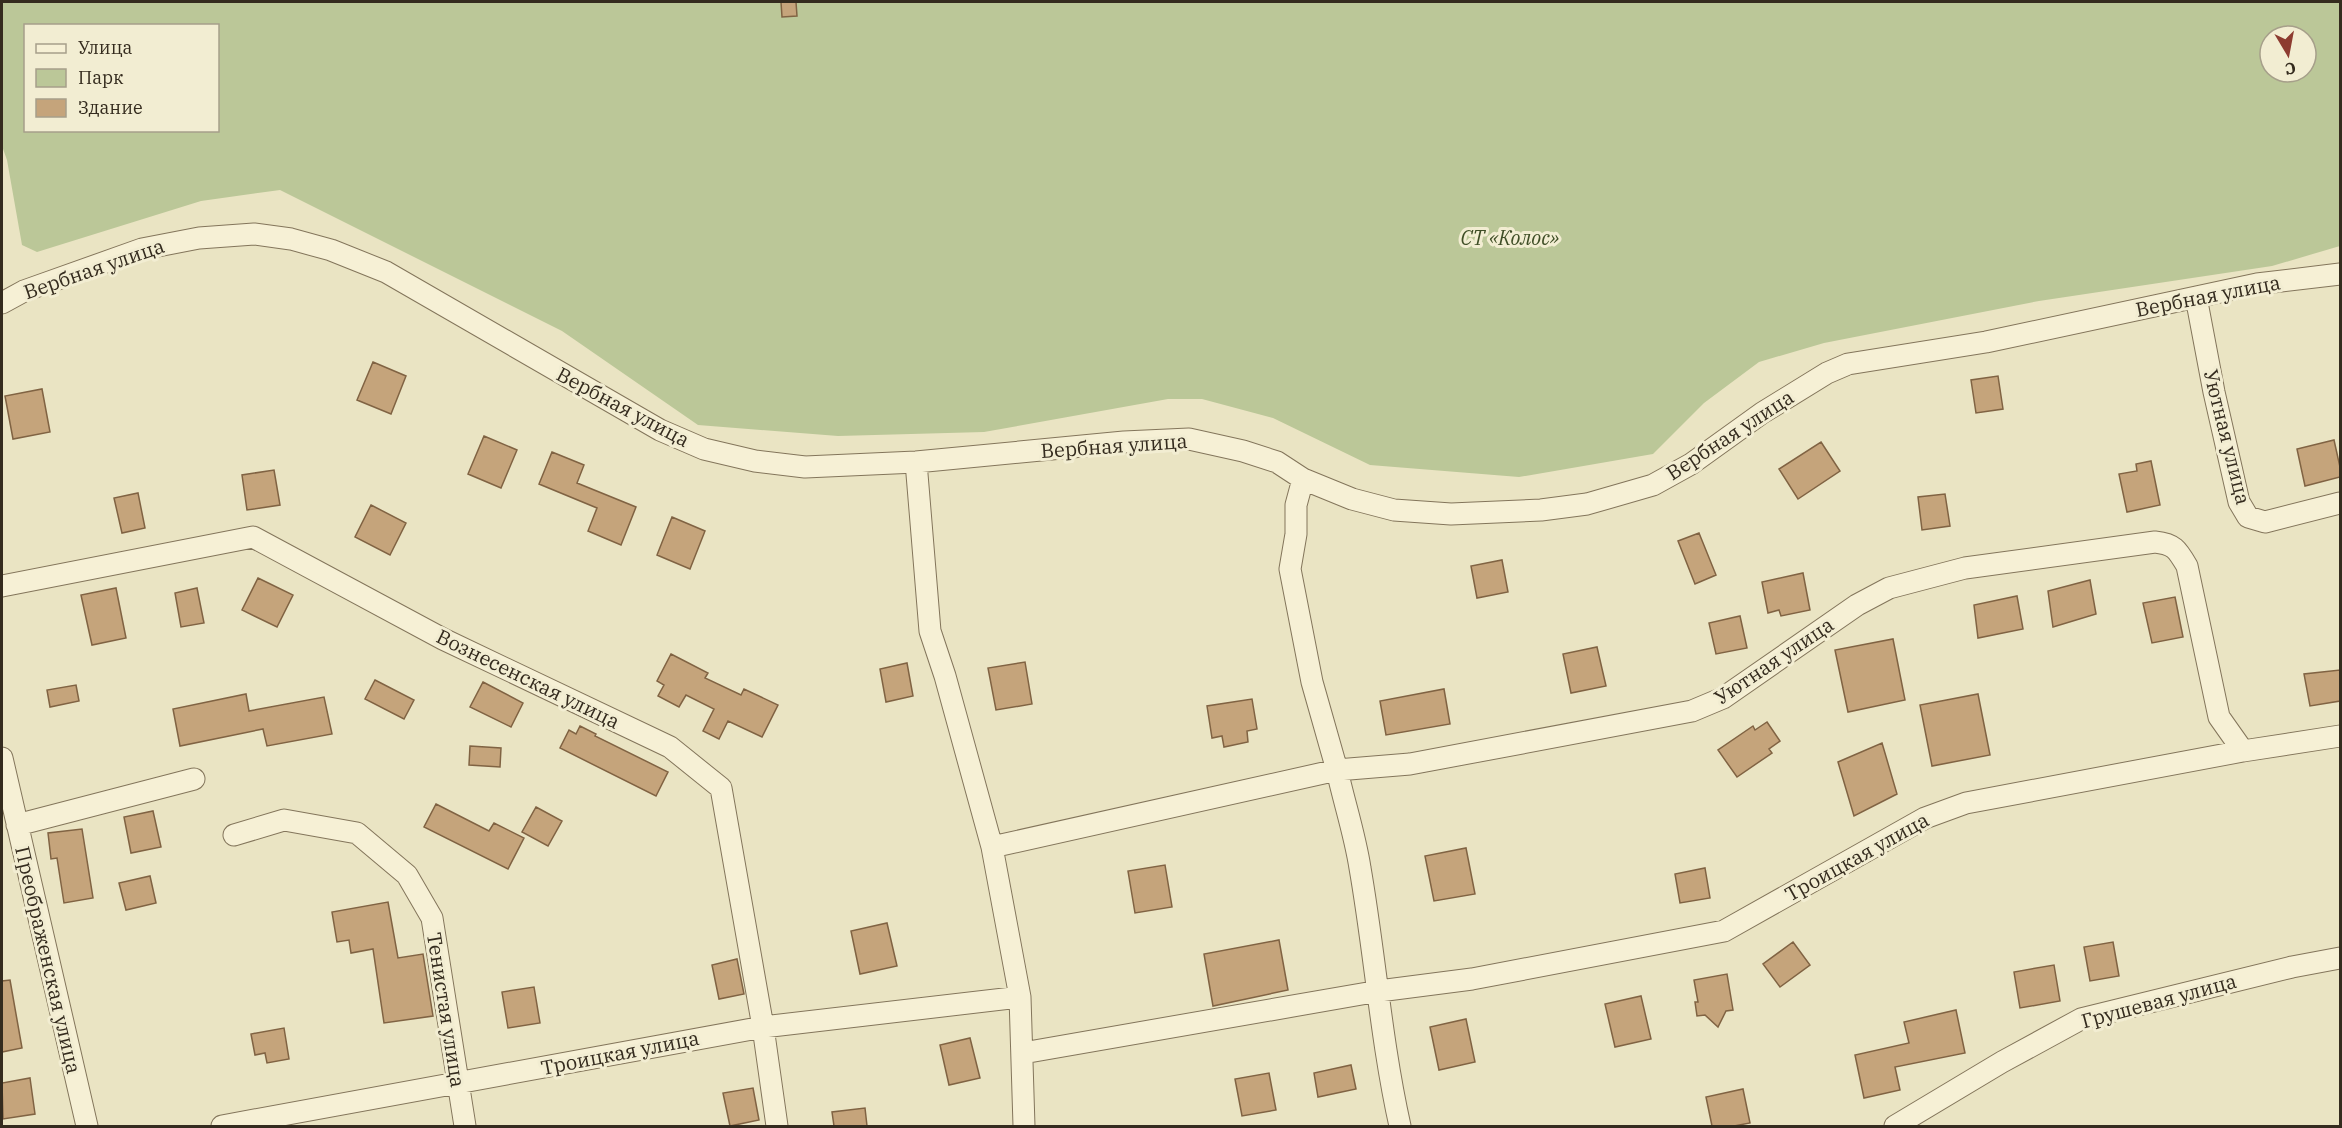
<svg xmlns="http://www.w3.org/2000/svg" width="2342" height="1128" font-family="'IBM Plex Serif',serif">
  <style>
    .green { fill: #bbc798; fill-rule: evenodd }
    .building { fill: #c5a47b; stroke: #806343; stroke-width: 1.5 }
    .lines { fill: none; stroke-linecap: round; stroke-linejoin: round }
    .minor-casing { stroke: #83755b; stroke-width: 23 }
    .minor { stroke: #f6f0d5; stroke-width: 21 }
    .labels { text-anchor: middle; stroke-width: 6; stroke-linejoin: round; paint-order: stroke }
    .park-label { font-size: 20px; font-style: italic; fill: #3f4e26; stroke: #f2edd2 }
    .street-label { font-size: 20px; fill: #342b1e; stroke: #f2edd2 }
  </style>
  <rect width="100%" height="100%" fill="#eae4c3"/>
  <path class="green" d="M 2,2 L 2340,2 L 2340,246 L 2272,266 L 2039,301 L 1824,343 L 1759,362 L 1704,403 L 1653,454 L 1519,477 L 1370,465 L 1273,418 L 1202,399 L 1168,399 L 984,432 L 838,436 L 698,425 L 562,331 L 280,190 L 201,201 L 37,252 L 22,245 L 7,160 L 2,146 ZM 26,26 L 218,26 L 218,130 L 26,130 ZM 2270,36 L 2306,36 L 2306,72 L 2270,72 Z"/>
  <path class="building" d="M 781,2 L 796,2 L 797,16 L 782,17 Z
    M 373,362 L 406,376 L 391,414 L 357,400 Z
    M 1998,376 L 2003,409 L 1976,413 L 1971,380 Z
    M 42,389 L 50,432 L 13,439 L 5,396 Z
    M 484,436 L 517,450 L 501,488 L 468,474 Z
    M 2334,440 L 2340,467 L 2340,477 L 2305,486 L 2297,449 Z
    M 1821,442 L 1840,471 L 1798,499 L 1779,469 Z
    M 552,452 L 584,465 L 577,483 L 636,507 L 621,545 L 588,531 L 597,508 L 539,484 Z
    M 2151,461 L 2160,505 L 2127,512 L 2119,474 L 2137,471 L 2136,464 Z
    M 274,470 L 280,505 L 247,510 L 242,475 Z
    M 138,493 L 145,528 L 122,533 L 114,498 Z
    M 1945,494 L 1950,526 L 1922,530 L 1918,497 Z
    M 371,505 L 406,523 L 390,555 L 355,537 Z
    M 672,517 L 705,531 L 690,569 L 657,555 Z
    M 1699,533 L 1716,575 L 1695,584 L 1678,541 Z
    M 1502,560 L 1508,592 L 1477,598 L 1471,566 Z
    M 1803,573 L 1810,610 L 1781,616 L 1779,610 L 1768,613 L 1762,582 Z
    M 258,578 L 293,595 L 277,627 L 242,610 Z
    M 2090,580 L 2096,614 L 2053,627 L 2048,591 Z
    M 116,588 L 126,638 L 92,645 L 81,595 Z
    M 197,588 L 204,623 L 181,627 L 175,593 Z
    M 2017,596 L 2023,629 L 1978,638 L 1974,605 Z
    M 2175,597 L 2183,637 L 2152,643 L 2143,603 Z
    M 1740,616 L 1747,648 L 1716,654 L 1709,623 Z
    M 1893,639 L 1905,700 L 1848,712 L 1835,650 Z
    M 1597,647 L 1606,686 L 1571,693 L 1563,654 Z
    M 671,654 L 708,673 L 705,678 L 741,695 L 744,689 L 778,705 L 762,737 L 728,721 L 719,739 L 703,731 L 714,709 L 686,695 L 679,707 L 658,696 L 664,685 L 657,681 Z
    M 1025,662 L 1032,704 L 996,710 L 988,668 Z
    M 907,663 L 913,696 L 886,702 L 880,669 Z
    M 2340,670 L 2340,701 L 2310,706 L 2304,674 Z
    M 375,680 L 414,700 L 404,719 L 365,699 Z
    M 483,682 L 523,703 L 511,727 L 470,707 Z
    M 76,685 L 79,701 L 50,707 L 47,690 Z
    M 1444,689 L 1450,724 L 1386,735 L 1380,701 Z
    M 246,694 L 249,711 L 324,697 L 332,734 L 267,746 L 263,729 L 180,746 L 173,709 Z
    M 1978,694 L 1990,755 L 1932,766 L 1920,705 Z
    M 1252,699 L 1257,729 L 1247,731 L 1248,742 L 1224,747 L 1222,736 L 1212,738 L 1207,706 Z
    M 1767,722 L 1780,741 L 1769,749 L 1772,753 L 1737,777 L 1718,750 L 1753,726 L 1755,730 Z
    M 580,726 L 596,734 L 595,736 L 668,772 L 656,796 L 560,748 L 569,730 L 576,734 Z
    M 1882,743 L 1897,794 L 1854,816 L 1838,762 Z
    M 470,746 L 501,748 L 500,767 L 469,765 Z
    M 436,804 L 489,831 L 494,823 L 524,838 L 508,869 L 424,827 Z
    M 536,807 L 562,821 L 548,846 L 522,832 Z
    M 153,811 L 161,847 L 131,853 L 124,817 Z
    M 82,829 L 93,898 L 64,903 L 57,858 L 51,859 L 48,833 Z
    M 1466,848 L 1475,894 L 1434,901 L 1425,856 Z
    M 1165,865 L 1172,907 L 1135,913 L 1128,871 Z
    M 1705,868 L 1710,898 L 1680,903 L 1675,874 Z
    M 150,876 L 156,903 L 126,910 L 119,883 Z
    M 388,902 L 398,958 L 423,954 L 433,1016 L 384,1023 L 373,949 L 351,953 L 349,940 L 337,942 L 332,912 Z
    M 887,923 L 897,966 L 860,974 L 851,931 Z
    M 1279,940 L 1288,990 L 1213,1006 L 1204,954 Z
    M 1793,942 L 1810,965 L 1780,987 L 1763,964 Z
    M 2113,942 L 2119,976 L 2090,981 L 2084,947 Z
    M 737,959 L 744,994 L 719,999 L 712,965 Z
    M 2054,965 L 2060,1001 L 2020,1008 L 2014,972 Z
    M 1727,974 L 1733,1010 L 1726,1011 L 1718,1027 L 1705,1015 L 1697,1016 L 1695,1002 L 1698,1002 L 1694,980 Z
    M 10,980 L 22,1048 L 2,1052 L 2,981 Z
    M 534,987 L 540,1023 L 508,1028 L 502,992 Z
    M 1641,996 L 1651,1039 L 1615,1047 L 1605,1004 Z
    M 1956,1010 L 1965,1053 L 1895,1067 L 1900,1090 L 1864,1098 L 1855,1055 L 1909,1043 L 1904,1022 Z
    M 1466,1019 L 1475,1062 L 1439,1070 L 1430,1027 Z
    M 284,1028 L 289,1059 L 267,1063 L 265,1053 L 255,1055 L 251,1034 Z
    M 970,1038 L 980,1078 L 949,1085 L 940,1045 Z
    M 1351,1065 L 1356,1089 L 1318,1097 L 1314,1073 Z
    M 1269,1073 L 1276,1110 L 1242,1116 L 1235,1079 Z
    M 30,1078 L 35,1114 L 3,1119 L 2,1083 Z
    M 753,1088 L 759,1120 L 730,1126 L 723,1093 Z
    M 1743,1089 L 1750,1123 L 1734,1126 L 1712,1126 L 1706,1097 Z
    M 865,1108 L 867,1126 L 834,1126 L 832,1112 Z"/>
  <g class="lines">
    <g class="minor-casing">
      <path id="minor" d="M 2196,297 L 2214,392 L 2239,502 L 2248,517 L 2265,522 L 2340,503
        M 2,303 L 24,291 L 142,249 L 199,238 L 254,234 L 291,239 L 331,250 L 386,272 L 660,430 L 704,449 L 755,461 L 805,467 L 916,462 L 1124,442 L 1189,439 L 1243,451 L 1277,462 L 1303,479 L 1352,499 L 1394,510 L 1451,514 L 1541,510 L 1587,504 L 1653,485 L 1691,464 L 1762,413 L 1827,373 L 1848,364 L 1986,342 L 2257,284 L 2340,274
        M 916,462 L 930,631 L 945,676 L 992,847 L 1020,997 L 1024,1126
        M 2,586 L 253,537 L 443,639 L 670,747 L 721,788 L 763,1027 L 777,1126
        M 2,758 L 87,1126
        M 17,825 L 194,779
        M 234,835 L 284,820 L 357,833 L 407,875 L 432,918 L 465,1126
        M 992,847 L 1337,770 L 1312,682 L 1290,569 L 1296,534 L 1296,505 L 1303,479
        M 1023,1053 L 1379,991 L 1472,979 L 1724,931 L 1925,818 L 1966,803 L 2243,751 L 2340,736
        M 222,1126 L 763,1027 L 1020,997
        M 1400,1126 C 1381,1041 1375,954 1360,868 C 1355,835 1344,802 1337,770 L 1410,764 L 1692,711 L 1723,698 L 1857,605 L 1889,588 L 1965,568 L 2155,542 C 2174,544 2177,549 2187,566 L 2219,717 L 2243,751
        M 1895,1126 L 2002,1062 L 2081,1019 L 2292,967 L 2340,958"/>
    </g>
    <use href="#minor" class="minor"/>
  </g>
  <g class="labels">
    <g class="park-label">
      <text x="1510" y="245">СТ «Колос»</text>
    </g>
    <g class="street-label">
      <text transform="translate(94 269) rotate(-19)" y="7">Вербная улица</text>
      <text transform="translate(2208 296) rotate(-11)" y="7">Вербная улица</text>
      <text transform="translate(623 407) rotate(28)" y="7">Вербная улица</text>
      <text transform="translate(1730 435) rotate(-33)" y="7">Вербная улица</text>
      <text transform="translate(2227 437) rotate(76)" y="7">Уютная улица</text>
      <text transform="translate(1114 446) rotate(-4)" y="7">Вербная улица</text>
      <text transform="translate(1774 661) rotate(-34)" y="7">Уютная улица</text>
      <text transform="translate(528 679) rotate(26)" y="7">Вознесенская улица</text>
      <text transform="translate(1857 857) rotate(-29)" y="7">Троицкая улица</text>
      <text transform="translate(48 960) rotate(77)" y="7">Преображенская улица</text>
      <text transform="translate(2159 1001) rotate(-15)" y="7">Грушевая улица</text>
      <text transform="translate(446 1010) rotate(81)" y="7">Тенистая улица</text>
      <text transform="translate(620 1053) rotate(-11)" y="7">Троицкая улица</text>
    </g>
  </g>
  <rect width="2342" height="1128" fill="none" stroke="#342b1e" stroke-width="6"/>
  <rect x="24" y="24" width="195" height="108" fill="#f2edd2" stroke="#a69f8a" stroke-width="1.5"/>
  <rect x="36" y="44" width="30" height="9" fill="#f6f0d5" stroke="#a69f8a" stroke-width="1.5"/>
  <text x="78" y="54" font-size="18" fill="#342b1e">Улица</text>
  <rect x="36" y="69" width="30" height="18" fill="#bbc798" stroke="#a69f8a" stroke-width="1.5"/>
  <text x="78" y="84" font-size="18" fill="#342b1e">Парк</text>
  <rect x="36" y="99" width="30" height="18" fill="#c5a47b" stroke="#a69f8a" stroke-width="1.5"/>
  <text x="78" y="114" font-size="18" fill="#342b1e">Здание</text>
  <g transform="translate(2288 54) rotate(170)"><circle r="28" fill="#f2edd2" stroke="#a69f8a" stroke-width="1.5"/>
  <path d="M0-4.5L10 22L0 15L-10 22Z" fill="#8d3c30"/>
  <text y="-9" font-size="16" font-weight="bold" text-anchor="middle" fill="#342b1e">С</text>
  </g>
</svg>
